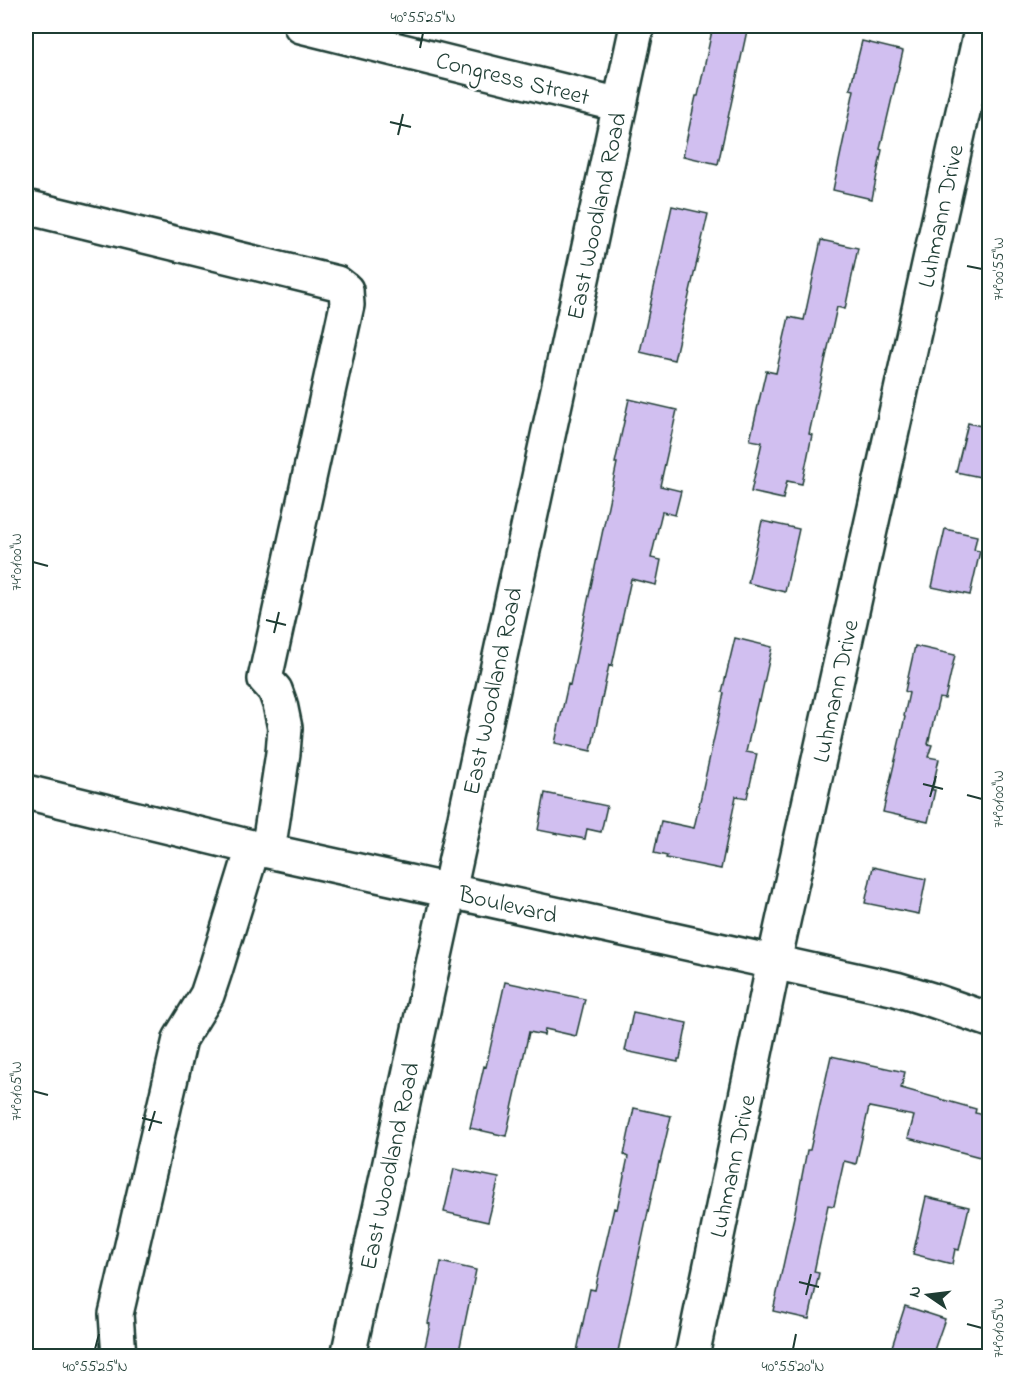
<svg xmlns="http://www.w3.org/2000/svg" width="1015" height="1382" font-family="'Indie Flower',sans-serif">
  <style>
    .building { fill: #d1bff0; stroke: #1f3d34; stroke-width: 1.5 }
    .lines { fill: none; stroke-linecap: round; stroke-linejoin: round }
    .minor-casing { stroke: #1f3d34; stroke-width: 38 }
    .minor { stroke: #fff; stroke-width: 33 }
    .ticks { fill: none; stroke: #1f3d34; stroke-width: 2 }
    .labels { text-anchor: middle; stroke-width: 5; stroke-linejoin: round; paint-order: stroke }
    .street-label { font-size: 24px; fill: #1f3d34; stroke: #fff }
    .neatline { fill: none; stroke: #1f3d34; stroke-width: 2 }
    .ticks-label { font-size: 15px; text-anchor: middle; fill: #1f3d34 }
  </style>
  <rect width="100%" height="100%" fill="#fff"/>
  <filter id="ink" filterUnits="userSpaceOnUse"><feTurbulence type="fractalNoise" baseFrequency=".0167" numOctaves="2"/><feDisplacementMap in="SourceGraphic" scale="12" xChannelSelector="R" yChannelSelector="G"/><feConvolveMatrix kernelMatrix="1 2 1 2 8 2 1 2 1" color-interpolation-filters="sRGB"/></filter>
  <g filter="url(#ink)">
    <path class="building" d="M 713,26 L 748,26 L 718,164 L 683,156 L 696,96 L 698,96 Z
      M 862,41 L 903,51 L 880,149 L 882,150 L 872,199 L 833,190 L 854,90 L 850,89 Z
      M 672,206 L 708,214 L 674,360 L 640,352 Z
      M 821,240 L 858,248 L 845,309 L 837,307 L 809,434 L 812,435 L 802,484 L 787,481 L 783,499 L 751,492 L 762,442 L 750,440 L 766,371 L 776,373 L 789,317 L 804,320 Z
      M 629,399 L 677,410 L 660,486 L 681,491 L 675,515 L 662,512 L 651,558 L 661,560 L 656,585 L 631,579 L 612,666 L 609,665 L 591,751 L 555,743 L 568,684 L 570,685 L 594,572 L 617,463 L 615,463 Z
      M 968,423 L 990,428 L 990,479 L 956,472 Z
      M 762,521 L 799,529 L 785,592 L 748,583 Z
      M 945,529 L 977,536 L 974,550 L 980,551 L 970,595 L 932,587 Z
      M 735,638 L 772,647 L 760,701 L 758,700 L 746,752 L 757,754 L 747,798 L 736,796 L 721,869 L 666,858 L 667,856 L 654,853 L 661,821 L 694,828 L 724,693 L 722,692 Z
      M 915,646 L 955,655 L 945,699 L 939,698 L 928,744 L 932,745 L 928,757 L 939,759 L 932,790 L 935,790 L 928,822 L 883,812 L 905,717 L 904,716 L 909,693 L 905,691 Z
      M 545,793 L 607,806 L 601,832 L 587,829 L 585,839 L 538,830 Z
      M 873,867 L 926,879 L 919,914 L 865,903 Z
      M 505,982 L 585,999 L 576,1036 L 545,1029 L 544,1035 L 529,1032 L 506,1136 L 470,1128 L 484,1066 L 486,1067 Z
      M 633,1012 L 687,1023 L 680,1059 L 678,1059 L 678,1062 L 625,1051 Z
      M 831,1056 L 905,1072 L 901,1088 L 976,1109 L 975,1113 L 990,1116 L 990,1122 L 980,1157 L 908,1138 L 914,1116 L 869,1107 L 856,1164 L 844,1161 L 834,1206 L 828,1205 L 814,1272 L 819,1273 L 809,1319 L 773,1311 L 795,1212 L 807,1150 L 810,1150 Z
      M 634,1108 L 671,1116 L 660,1163 L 659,1162 L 651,1198 L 617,1356 L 576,1356 L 590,1289 L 595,1290 L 614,1208 L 617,1209 L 628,1157 L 624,1155 Z
      M 454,1169 L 499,1178 L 488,1222 L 444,1212 Z
      M 926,1197 L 969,1207 L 959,1250 L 955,1249 L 952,1264 L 913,1254 Z
      M 441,1262 L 476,1270 L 458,1356 L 423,1356 L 430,1324 L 428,1323 Z
      M 905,1306 L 945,1319 L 932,1356 L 889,1356 Z"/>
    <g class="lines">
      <g class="minor-casing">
        <path id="minor" d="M 301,26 L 620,105
          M 26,207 L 337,283 L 346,290 L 347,305 L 265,679 L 275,690 L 280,704 L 285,728 L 283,753 L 268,851
          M 26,792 L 268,851 L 896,989 L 932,1000 L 990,1020
          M 119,1356 L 116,1314 L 180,1039 L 207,995 L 216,968 L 253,848
          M 348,1356 L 637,26
          M 692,1356 L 774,962 L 982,26"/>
      </g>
      <use href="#minor" class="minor"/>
    </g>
  </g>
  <path class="ticks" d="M 420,48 L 423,33M 390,122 L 411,127M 398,135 L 403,114M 967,266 L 982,269M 33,562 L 48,566M 266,620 L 286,625M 274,633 L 279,612M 923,784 L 943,789M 967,795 L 982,799M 930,797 L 936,776M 33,1091 L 48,1095M 142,1118 L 162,1123M 149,1131 L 155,1111M 799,1282 L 819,1287M 806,1295 L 811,1274M 967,1324 L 982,1328M 95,1349 L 99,1334M 793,1349 L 796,1334"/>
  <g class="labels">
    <g class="street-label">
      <text transform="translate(513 78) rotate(14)" y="8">Congress Street</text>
      <text transform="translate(596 216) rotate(-78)" y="8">East Woodland Road</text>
      <text transform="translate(940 216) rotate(-78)" y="8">Luhmann Drive</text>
      <text transform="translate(492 691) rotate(-78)" y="8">East Woodland Road</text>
      <text transform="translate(835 691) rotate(-78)" y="8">Luhmann Drive</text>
      <text transform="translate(508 904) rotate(13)" y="8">Boulevard</text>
      <text transform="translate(389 1166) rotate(-78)" y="8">East Woodland Road</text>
      <text transform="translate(732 1166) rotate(-78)" y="8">Luhmann Drive</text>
    </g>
  </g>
  <rect width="1015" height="1382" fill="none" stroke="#fff" stroke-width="66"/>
  <g transform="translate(928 1295) rotate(284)" stroke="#ffffff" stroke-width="4.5" paint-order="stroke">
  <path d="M0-4.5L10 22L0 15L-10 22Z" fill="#1f3d34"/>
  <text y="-9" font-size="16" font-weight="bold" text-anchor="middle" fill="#1f3d34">N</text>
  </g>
  <rect x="33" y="33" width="949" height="1316" class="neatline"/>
  <g class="ticks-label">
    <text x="423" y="22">40°55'25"N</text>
    <text transform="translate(998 269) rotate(-90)" y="5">74°00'55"W</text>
    <text transform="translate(16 562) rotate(-90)" y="5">74°01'00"W</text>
    <text transform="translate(998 799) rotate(-90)" y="5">74°01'00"W</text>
    <text transform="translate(16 1091) rotate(-90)" y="5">74°01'05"W</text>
    <text transform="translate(998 1328) rotate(-90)" y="5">74°01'05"W</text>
    <text x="95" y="1371">40°55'25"N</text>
    <text x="793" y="1371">40°55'20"N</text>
  </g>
</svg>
